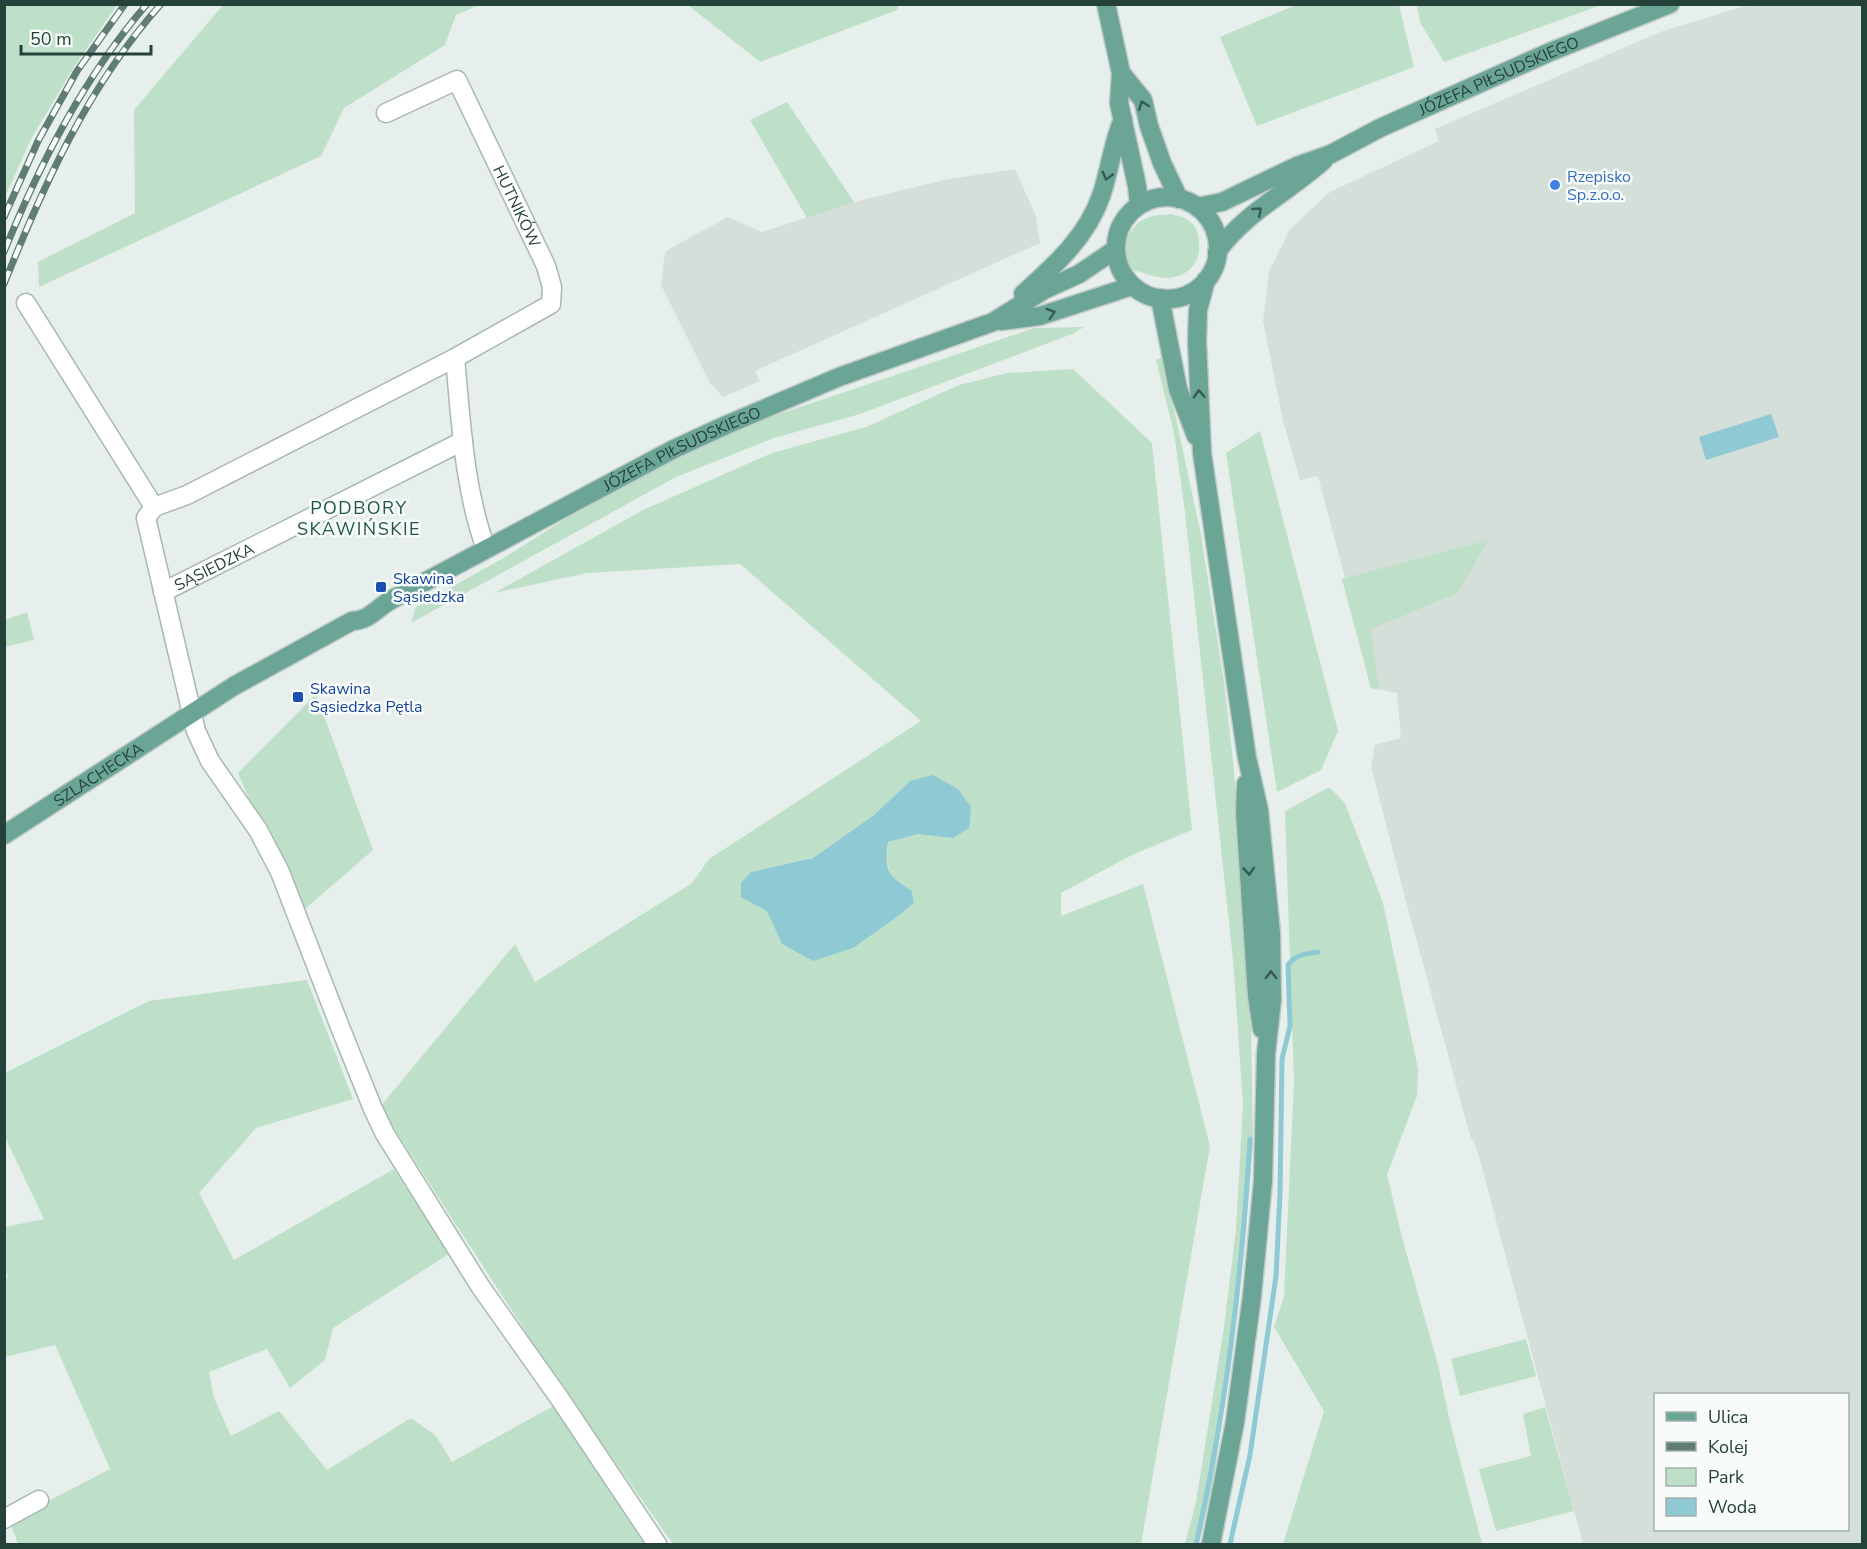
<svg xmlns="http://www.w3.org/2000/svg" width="1867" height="1549" font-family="'Nunito Sans',sans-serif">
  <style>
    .built { fill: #d4dfda; fill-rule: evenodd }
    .green { fill: #bfe0c8; fill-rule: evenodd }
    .water { fill: #8ec9d4 }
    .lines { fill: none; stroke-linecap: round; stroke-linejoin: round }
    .stream { stroke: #8ec9d4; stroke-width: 5 }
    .minor-casing { stroke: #a8b8b2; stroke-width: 21 }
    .major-casing { stroke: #c2cac8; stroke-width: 21 }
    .minor { stroke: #fff; stroke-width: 18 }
    .major { stroke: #6aa596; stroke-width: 18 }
    .rail-casing { stroke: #5f7d75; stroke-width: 7 }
    .rail { stroke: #f7fbf9; stroke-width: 4.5; stroke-dasharray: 14; stroke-linecap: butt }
    .oneway { stroke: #365b51 }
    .shop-dot { fill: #3f7fe0; stroke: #f7fbf9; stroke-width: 2 }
    .transit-dot { fill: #1a4fb4; stroke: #f7fbf9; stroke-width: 2 }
    .labels { text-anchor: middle; stroke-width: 5; stroke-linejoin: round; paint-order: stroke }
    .street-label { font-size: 16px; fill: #24423a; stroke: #f7fbf9 }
    .shop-label { font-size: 16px; fill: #366cbe; stroke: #f7fbf9; text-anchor: start }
    .transit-label { font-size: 16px; fill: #164399; stroke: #f7fbf9; text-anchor: start }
    .neighbourhood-label { font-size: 18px; letter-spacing: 1.5px; fill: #1f5548; stroke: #f7fbf9 }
  </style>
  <rect width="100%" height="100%" fill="#e6efeb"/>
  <path class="built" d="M 1748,5 L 1862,5 L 1862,1544 L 1583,1544 L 1478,1153 L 1473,1139 L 1471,1139 L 1404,894 L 1371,766 L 1375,745 L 1401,738 L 1397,693 L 1371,688 L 1342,579 L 1345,578 L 1318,476 L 1300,480 L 1283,421 L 1263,321 L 1269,271 L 1290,229 L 1330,192 L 1439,141 L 1435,129 L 1660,32 ZM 1656,1394 L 1848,1394 L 1848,1530 L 1656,1530 Z
    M 1015,169 L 1036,216 L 1040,243 L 755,371 L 760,381 L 723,397 L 710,383 L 661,285 L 665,253 L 671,248 L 728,217 L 762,232 L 854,202 L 944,180 Z"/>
  <path class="green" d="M 4,5 L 117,5 L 74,67 L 31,139 L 5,197 Z
    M 223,5 L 479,5 L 456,15 L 445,45 L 344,108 L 321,156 L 39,287 L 38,262 L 135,213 L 134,110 Z
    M 688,5 L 687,5 L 899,5 L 897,10 L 760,62 Z
    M 1296,5 L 1399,5 L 1414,67 L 1257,126 L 1220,37 Z
    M 1417,5 L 1417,4 L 1601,5 L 1444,62 L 1420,22 Z
    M 787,102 L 854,202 L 807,218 L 750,120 Z
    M 1169,214 C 1178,215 1189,218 1194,226 C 1198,230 1199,239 1199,244 C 1201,263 1188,276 1169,278 C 1157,279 1144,272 1132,270 C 1117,260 1126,233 1138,223 C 1147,216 1158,215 1169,214 Z
    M 1084,327 L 1072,334 L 860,414 L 774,438 L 676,477 L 411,623 L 416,607 L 507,556 L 592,502 L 676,459 L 759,421 L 1034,328 Z
    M 1163,357 L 1201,535 L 1224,682 L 1234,770 L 1251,1025 L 1253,1143 L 1244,1253 L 1214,1479 L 1199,1544 L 1185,1544 L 1196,1502 L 1224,1327 L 1236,1229 L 1243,1104 L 1233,960 L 1185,512 L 1174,433 L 1156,360 Z
    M 1073,369 L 1152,443 L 1192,830 L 1132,855 L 1061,893 L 1061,916 L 1143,884 L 1210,1146 L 1141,1544 L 673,1544 L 551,1371 L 380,1107 L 515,944 L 535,982 L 692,883 L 709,859 L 921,721 L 740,564 L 587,573 L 494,593 L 643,510 L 772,453 L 866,427 L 959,385 L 1007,373 ZM 910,781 L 953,837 L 918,834 L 888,842 C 885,872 888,875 912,891 L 914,903 L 893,920 L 853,948 L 782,944 L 751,872 L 813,858 L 874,815 Z
    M 1260,431 L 1338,731 L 1321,770 L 1277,792 L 1226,453 Z
    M 1488,540 L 1458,593 L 1371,629 L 1379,690 L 1371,688 L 1342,579 Z
    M 27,612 L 34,640 L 5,647 L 5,620 Z
    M 316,694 L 373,850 L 298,915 L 238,773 Z
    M 1329,787 L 1345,803 L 1383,903 L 1418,1069 L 1417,1096 L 1387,1175 L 1403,1241 L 1438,1365 L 1450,1422 L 1482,1544 L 1283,1544 L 1324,1411 L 1274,1327 L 1284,1296 L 1294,1080 L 1285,811 Z
    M 307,980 L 353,1099 L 256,1128 L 199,1193 L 234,1260 L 394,1169 L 449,1254 L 333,1328 L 325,1360 L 290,1388 L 267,1349 L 209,1372 L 214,1398 L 231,1436 L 279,1411 L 327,1470 L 411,1418 L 436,1436 L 452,1462 L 557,1404 L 647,1544 L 18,1544 L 10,1521 L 110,1469 L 55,1345 L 5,1357 L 4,1281 L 8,1278 L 5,1266 L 5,1227 L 44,1219 L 5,1137 L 5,1073 L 149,1001 Z
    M 1526,1339 L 1536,1376 L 1460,1396 L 1451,1359 Z
    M 1545,1407 L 1574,1511 L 1496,1531 L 1479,1469 L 1531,1456 L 1523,1414 Z"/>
  <path class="water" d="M 1771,414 L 1779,437 L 1706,460 L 1699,437 Z
    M 933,775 L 958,789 L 971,807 L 969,828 L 953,838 L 918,834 L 888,842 C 884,872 888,875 912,891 L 914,903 L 893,920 L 853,948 L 813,961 L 782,944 L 767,911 L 741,897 L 741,883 L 751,872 L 813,858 L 874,815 L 910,781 Z"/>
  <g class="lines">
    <path class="stream" d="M 1196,1544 C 1226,1412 1242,1275 1250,1139
      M 1230,1544 L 1250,1455 L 1276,1276 L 1280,1194 L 1282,1059 L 1290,1026 L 1288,965 C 1296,954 1305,954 1318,952"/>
    <g class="minor-casing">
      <g id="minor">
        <path id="s1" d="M 386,113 L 457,80 L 546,266 L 552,287 L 551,304 L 455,358 C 461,421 464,489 486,549"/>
        <path d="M 26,303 L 154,507 L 146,518 L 196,731 L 210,761 L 258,830 L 280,872 L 340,1027 L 373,1109 L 385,1134 L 480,1286 L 560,1399 L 657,1544"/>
        <path d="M 154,507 L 187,495 L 455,358"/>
        <path id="s2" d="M 163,592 L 463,441"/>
        <path d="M 4,1519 L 39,1500"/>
      </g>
    </g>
    <g class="major-casing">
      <g id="major">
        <path d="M 1106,4 L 1121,73 L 1119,103 L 1137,186 L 1139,205"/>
        <path d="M 1121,73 L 1143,100 L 1149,126 L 1162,163 L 1179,199"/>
        <circle cx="1167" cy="248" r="51"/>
        <path id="s3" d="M 1197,207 L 1222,202 L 1297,166 L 1331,154 L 1380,128 L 1550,52 L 1670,4"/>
        <path d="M 1217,252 C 1244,213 1290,191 1324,160"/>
        <path d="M 1206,280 L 1198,310 L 1197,341 L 1202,453 L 1247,758 L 1259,810 L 1271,933 L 1272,1000 L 1266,1054 L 1263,1181 L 1252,1296 L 1235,1422 L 1211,1544"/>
        <path d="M 1023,294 C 1054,266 1087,237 1101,196 C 1110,171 1112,144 1123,119"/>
        <path d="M 1160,298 L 1178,389 L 1196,436"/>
        <path d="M 1001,321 L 1040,316 L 1132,286"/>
        <path d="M 1246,784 L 1245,813 L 1257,996 L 1262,1029"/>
        <path id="s4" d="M 4,835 L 234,686 L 352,621 C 369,621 378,607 391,600 L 674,449 L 724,426 L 839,377 L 993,322 L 1044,290 L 1079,274 L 1116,249"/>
      </g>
    </g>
    <use href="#minor" class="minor"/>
    <use href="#major" class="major"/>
    <g class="rail-casing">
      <path id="rail" d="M 4,217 L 38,141 L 77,71 L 125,4
        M 4,252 C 40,163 84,77 147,4
        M 4,284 C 44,184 88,86 161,4"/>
    </g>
    <use href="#rail" class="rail"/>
  </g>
  <defs><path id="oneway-chevron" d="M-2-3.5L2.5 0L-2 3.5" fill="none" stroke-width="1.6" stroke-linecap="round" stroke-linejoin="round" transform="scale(1.5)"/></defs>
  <g class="oneway">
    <use href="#oneway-chevron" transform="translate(1143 105) rotate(-110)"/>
    <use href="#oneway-chevron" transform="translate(1107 176) rotate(105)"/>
    <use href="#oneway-chevron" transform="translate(1258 211) rotate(-41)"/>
    <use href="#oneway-chevron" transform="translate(1051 313) rotate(-17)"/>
    <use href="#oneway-chevron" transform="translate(1199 394) rotate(-93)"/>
    <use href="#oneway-chevron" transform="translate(1249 871) rotate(86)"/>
    <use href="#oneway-chevron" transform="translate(1271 975) rotate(-91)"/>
  </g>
  <circle class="shop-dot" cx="1555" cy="185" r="6"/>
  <g class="transit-dot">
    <rect x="375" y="581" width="12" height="12" rx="3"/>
    <rect x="292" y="691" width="12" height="12" rx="3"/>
  </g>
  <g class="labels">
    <g class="street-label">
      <text dy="6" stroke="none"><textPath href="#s3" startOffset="330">JÓZEFA PIŁSUDSKIEGO</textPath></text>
      <text dy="6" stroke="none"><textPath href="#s1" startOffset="218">HUTNIKÓW</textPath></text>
      <text dy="6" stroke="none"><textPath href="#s4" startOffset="782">JÓZEFA PIŁSUDSKIEGO</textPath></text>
      <text dy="6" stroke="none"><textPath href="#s2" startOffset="57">SĄSIEDZKA</textPath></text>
      <text dy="6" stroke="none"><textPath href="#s4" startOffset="112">SZLACHECKA</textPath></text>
    </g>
    <g class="shop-label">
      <text x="1567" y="182">Rzepisko<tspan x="1567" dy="18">Sp.z.o.o.</tspan></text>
    </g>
    <g class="transit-label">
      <text x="393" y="584">Skawina<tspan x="393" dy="18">Sąsiedzka</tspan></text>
      <text x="310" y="694">Skawina<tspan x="310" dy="18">Sąsiedzka Pętla</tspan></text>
    </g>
    <g class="neighbourhood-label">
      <text x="359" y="514">PODBORY<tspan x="359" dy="21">SKAWIŃSKIE</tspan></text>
    </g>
  </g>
  <rect width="1867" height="1549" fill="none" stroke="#24423a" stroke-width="12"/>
  <rect x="1654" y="1393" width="195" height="138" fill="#f7fbf9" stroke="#a3b1ad" stroke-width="1.5"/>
  <rect x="1666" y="1412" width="30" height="9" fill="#6aa596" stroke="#a3b1ad" stroke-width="1.5"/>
  <text x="1708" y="1423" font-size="18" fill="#24423a">Ulica</text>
  <rect x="1666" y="1442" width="30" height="9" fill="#5f7d75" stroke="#a3b1ad" stroke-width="1.5"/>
  <text x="1708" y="1453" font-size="18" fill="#24423a">Kolej</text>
  <rect x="1666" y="1468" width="30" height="18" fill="#bfe0c8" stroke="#a3b1ad" stroke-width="1.5"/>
  <text x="1708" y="1483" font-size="18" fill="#24423a">Park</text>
  <rect x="1666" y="1498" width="30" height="18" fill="#8ec9d4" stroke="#a3b1ad" stroke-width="1.5"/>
  <text x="1708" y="1513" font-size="18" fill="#24423a">Woda</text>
  <path d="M21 45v9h130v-9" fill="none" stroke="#24423a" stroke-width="3"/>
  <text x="30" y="45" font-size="18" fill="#24423a" stroke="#f7fbf9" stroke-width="4.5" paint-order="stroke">50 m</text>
</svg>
